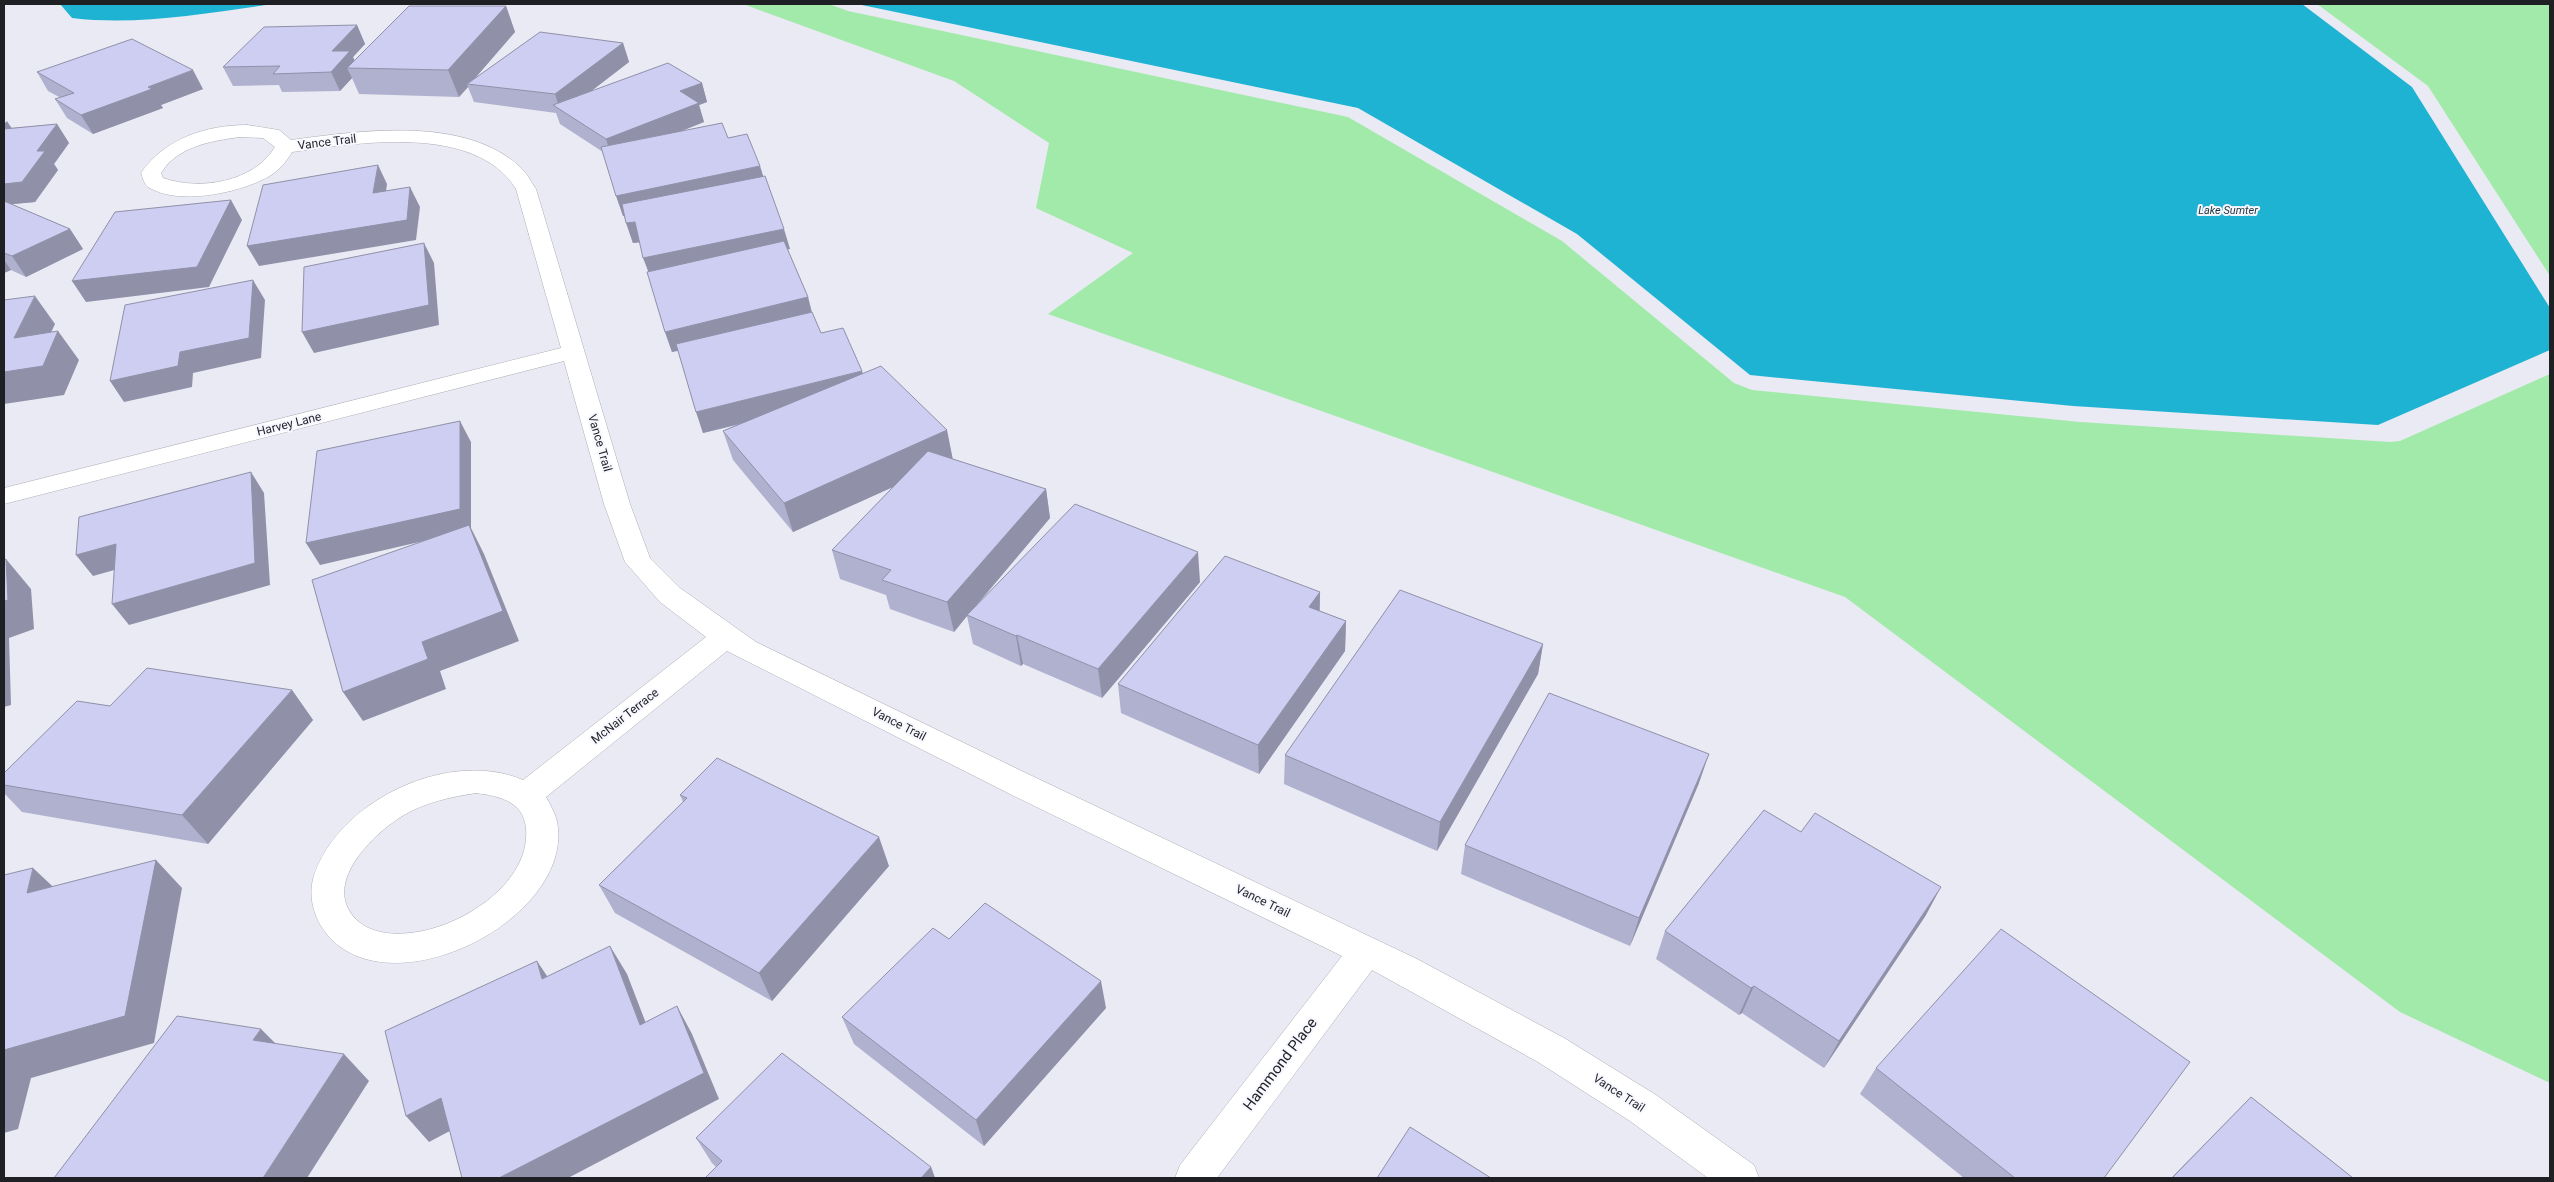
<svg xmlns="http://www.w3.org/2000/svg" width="2554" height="1182" font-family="Roboto,sans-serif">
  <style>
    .green { fill: #a2eaa9 }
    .water { fill: #1fb3d3 }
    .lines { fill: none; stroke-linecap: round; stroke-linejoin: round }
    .minor-casing { stroke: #adadb6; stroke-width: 1 }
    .minor { fill: #fff; fill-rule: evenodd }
    .wall { fill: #b0b1cf }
    .shaded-wall { fill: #9090a9 }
    .building { fill: #cdcef1; stroke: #9090a9 }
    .labels { text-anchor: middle; stroke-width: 4; stroke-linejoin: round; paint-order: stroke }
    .far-water-label { font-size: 11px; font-style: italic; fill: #1d3339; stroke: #f7f7ff }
    .street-label { font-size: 12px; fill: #1f2023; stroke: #f7f7ff }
    .near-street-label { font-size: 15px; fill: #1f2023; stroke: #f7f7ff }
  </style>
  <rect width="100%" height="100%" fill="#e9eaf3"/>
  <path class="green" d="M 743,4 L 829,4 L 848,11 L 1348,117 L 1562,241 L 1734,383 L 1752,390 L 2080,422 L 2390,442 L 2400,441 L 2550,374 L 2550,1083 L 2400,1012 L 1845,597 L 1048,314 L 1133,253 L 1036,208 L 1049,143 L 954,81 Z
    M 2317,4 L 2550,4 L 2550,276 L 2428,86 Z"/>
  <path class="water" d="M 60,4 L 274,4 C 207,13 139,26 72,18 Z
    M 857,4 L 2302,4 L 2412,87 L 2550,308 L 2550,350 L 2378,425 L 2073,406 L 1750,375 L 1577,234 L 1358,108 Z"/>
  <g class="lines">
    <g class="minor-casing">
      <path id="minor" d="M 247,125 L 279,130 L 291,140 C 359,131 464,115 520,167 C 527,173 531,182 536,189 L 630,504 L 650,558 L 680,588 L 756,642 L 1030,775 L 1417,959 L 1564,1038 L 1656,1095 L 1754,1165 L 1759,1178 L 1708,1178 L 1630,1121 L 1538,1062 L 1372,970 L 1217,1178 L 1175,1178 L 1180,1165 L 1342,956 L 1008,793 L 727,651 L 546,797 C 550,804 555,813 557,821 C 577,921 378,1018 321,926 C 313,912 309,896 313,879 C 336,801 449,748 523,780 L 706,637 L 660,602 L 625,562 L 604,504 L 564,361 L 4,504 L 4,488 L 561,348 L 516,189 C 475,123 357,143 292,152 C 286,162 279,171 268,177 C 239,193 178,206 148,187 C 144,184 143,178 141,173 C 164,139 206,125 247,125 ZM 240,137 L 263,138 L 275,147 C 254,182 200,191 163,178 L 161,173 C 178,146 211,141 240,137 ZM 476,793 C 499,796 523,801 526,828 C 531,882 464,925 417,932 C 398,935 375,935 359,922 C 318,887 372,834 404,815 C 426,802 451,797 476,793 Z"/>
    </g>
    <use href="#minor" class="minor"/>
  </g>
  <path class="wall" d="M 506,6 L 515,32 L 476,77 L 623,43 L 629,62 L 590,92 L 702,83 L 707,102 L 699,105 L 704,122 L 682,131 L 728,138 L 760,166 L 763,176 L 790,249 L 787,249 L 808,297 L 812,312 L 821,333 L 953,459 L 1046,489 L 1050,518 L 978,604 L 1200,582 L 1102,698 L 1023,664 L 1021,666 L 973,644 L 967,616 L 954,632 L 890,609 L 886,595 L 840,579 L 832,550 L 893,487 L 793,532 L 733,460 L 723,431 L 737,425 L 703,433 L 678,351 L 672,352 L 665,332 L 640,242 L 633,243 L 624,216 L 623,216 L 603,152 L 560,124 L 556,113 L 474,102 L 468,87 L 459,97 L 359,94 L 352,78 L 340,91 L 282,92 L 279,85 L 233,86 L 223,67 L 357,25 L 365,44 L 353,57 L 354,60 Z
    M 37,72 L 203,89 L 161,105 L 163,108 L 93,134 L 67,118 L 55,99 L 61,98 L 48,91 Z
    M 4,121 L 12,128 L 57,124 L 69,143 L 54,164 L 58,170 L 35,202 L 11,204 L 70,229 L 83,249 L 26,277 L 11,270 L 4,273 Z
    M 1320,592 L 1320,611 L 1346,621 L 1345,651 L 1259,774 L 1121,713 L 1118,684 Z
    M 1543,644 L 1538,674 L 1437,851 L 1284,784 L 1285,755 Z
    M 292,690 L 313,720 L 208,844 L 22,812 L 4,793 L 4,773 L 110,706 Z
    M 1699,783 L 1630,946 L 1461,874 L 1465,845 Z
    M 680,795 L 889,866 L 772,1001 L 615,913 L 599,885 L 683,802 Z
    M 1926,915 L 1824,1068 L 1742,1013 L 1739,1015 L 1656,959 L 1665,931 Z
    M 949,939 L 1106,1008 L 984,1146 L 854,1044 L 842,1017 Z
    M 1876,1068 L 2104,1178 L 1964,1178 L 1860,1094 Z
    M 2251,1097 L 2353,1178 L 2171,1178 Z
    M 696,1138 L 931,1167 L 935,1178 L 705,1178 L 716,1167 L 712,1163 Z"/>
  <path class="shaded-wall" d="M 506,6 L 515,32 L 470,84 L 467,84 L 468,87 L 459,97 L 448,70 Z
    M 357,25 L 365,44 L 353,57 L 358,68 L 347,68 L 352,78 L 340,91 L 331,72 L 332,51 Z
    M 623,43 L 629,62 L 564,112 L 560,110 L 555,94 Z
    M 193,70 L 203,89 L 161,105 L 163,108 L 93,134 L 81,115 L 148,87 Z
    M 702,83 L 707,102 L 699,105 L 704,122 L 612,158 L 606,139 L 680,91 Z
    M 7,121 L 19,140 L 4,135 L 4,125 Z
    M 57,124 L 69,143 L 54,164 L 58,170 L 35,202 L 4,205 L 4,184 L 37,151 Z
    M 378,165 L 387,184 L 383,213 L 373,193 Z
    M 760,166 L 766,186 L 623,216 L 616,196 Z
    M 410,187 L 420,207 L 416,240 L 259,266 L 247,246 Z
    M 231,200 L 242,220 L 209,287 L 86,302 L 72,281 Z
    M 635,222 L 642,242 L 633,243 L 626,223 Z
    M 70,229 L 83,249 L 26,277 L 12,256 Z
    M 784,229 L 790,249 L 651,278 L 643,258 Z
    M 424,243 L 434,263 L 439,325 L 314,353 L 302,332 Z
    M 4,260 L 11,270 L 4,273 Z
    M 253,280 L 265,300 L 261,358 L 193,373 L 192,387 L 124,402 L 110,381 L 180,352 Z
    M 35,296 L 55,324 L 35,367 L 14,338 Z
    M 808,297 L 813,318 L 672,352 L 665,332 Z
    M 58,331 L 79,360 L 64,395 L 4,404 L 4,372 Z
    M 862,371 L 867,392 L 703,433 L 696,412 Z
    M 460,421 L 471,442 L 471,528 L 484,554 L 519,641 L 440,671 L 446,689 L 363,721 L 343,692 L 422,642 L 471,530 L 320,565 L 306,543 Z
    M 947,430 L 953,460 L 793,532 L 784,503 Z
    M 251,472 L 264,493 L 270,585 L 129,625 L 112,604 Z
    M 1046,489 L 1050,518 L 968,615 L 967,615 L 967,616 L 954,632 L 947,602 Z
    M 116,544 L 132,565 L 93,576 L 76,555 Z
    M 1198,552 L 1200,582 L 1102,698 L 1098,669 Z
    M 6,559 L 31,589 L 34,629 L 9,638 L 11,705 L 4,707 L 4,601 Z
    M 1320,592 L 1319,622 L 1309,607 Z
    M 1346,621 L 1345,651 L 1259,774 L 1258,745 Z
    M 1017,635 L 1023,664 L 1021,666 L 1016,636 Z
    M 1543,644 L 1538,674 L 1437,851 L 1440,822 Z
    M 292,690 L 313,720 L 208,844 L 182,815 Z
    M 1709,754 L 1699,783 L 1630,946 L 1639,918 Z
    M 879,837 L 889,866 L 772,1001 L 759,973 Z
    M 156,860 L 182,888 L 154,1043 L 31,1078 L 18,1129 L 4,1133 L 4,1050 Z
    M 33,868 L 63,896 L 27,893 Z
    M 1941,887 L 1926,915 L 1824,1068 L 1839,1041 Z
    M 610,946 L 627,974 L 657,1052 L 640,1025 Z
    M 537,961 L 555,988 L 542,979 Z
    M 1101,981 L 1106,1008 L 984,1146 L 976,1120 Z
    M 1754,986 L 1742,1013 L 1739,1015 L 1751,988 Z
    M 677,1006 L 692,1034 L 719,1099 L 568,1178 L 499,1178 Z
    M 261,1029 L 288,1056 L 253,1040 Z
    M 344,1054 L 369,1081 L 307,1178 L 263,1178 Z
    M 441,1098 L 463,1124 L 429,1142 L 406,1116 Z
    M 931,1167 L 935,1178 L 921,1178 Z"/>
  <path class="building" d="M 409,6 L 506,6 L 448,70 L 347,68 Z
    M 357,25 L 332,51 L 350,51 L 331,72 L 273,74 L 280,66 L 223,67 L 264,27 Z
    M 540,32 L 623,43 L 555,94 L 467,84 Z
    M 132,39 L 193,70 L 148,87 L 152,89 L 81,115 L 55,99 L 74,93 L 37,72 Z
    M 668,63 L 702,83 L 680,91 L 699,103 L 606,139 L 553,105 Z
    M 722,123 L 728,138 L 747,134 L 760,166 L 616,196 L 601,147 Z
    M 57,124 L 37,151 L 45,151 L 22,182 L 4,184 L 4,129 Z
    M 378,165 L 373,193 L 410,187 L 407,220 L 247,246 L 263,185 Z
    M 765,176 L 784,229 L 643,258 L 635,222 L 626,223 L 622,204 Z
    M 231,200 L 197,267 L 72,281 L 115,212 Z
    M 4,201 L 70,229 L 12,256 L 4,253 Z
    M 784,241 L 808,297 L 665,332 L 647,272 Z
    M 424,243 L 429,305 L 302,332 L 304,267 Z
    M 253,280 L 249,338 L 180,352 L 178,366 L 110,381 L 125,305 Z
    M 35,296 L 14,338 L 58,331 L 43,366 L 4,372 L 4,300 Z
    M 812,312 L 821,333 L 843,328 L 862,371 L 696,412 L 676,344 Z
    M 881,366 L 947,430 L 784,503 L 723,431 Z
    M 460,421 L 460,509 L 306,543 L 317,451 Z
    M 928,451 L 1046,489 L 947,602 L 882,580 L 891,570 L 832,550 Z
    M 251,472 L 255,563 L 112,604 L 116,544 L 76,555 L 79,517 Z
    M 1075,504 L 1198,552 L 1098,669 L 1017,635 L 1016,636 L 967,615 Z
    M 469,525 L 503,611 L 422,642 L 428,659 L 343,692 L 312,580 Z
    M 1225,556 L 1320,592 L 1309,607 L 1346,621 L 1258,745 L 1118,684 Z
    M 6,559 L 8,600 L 4,601 L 4,560 Z
    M 1400,590 L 1543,644 L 1440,822 L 1285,755 Z
    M 147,668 L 292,690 L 182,815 L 4,785 L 4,773 L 77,701 L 110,706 Z
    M 1549,693 L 1709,754 L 1639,918 L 1465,845 Z
    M 717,758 L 879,837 L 759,973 L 599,885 L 687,798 L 680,795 Z
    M 1764,810 L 1801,832 L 1815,813 L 1941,887 L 1839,1041 L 1754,986 L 1751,988 L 1665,931 Z
    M 156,860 L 125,1016 L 4,1050 L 4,875 L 33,868 L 27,893 Z
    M 985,903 L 1101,981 L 976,1120 L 842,1017 L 933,928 L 949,939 Z
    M 2001,929 L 2190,1062 L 2104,1178 L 2015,1178 L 1876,1068 Z
    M 610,946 L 640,1025 L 677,1006 L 704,1073 L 499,1178 L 462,1178 L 441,1098 L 406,1116 L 385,1031 L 537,961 L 542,979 Z
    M 177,1016 L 261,1029 L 253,1040 L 344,1054 L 263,1178 L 54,1178 Z
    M 782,1053 L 931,1167 L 921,1178 L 705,1178 L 722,1161 L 696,1138 Z
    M 2251,1097 L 2353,1178 L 2172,1178 Z
    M 1410,1127 L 1491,1178 L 1377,1178 Z"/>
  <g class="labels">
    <g class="far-water-label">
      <text x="2228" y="214">Lake Sumter</text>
    </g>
    <g class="street-label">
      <text transform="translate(327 142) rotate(-7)" y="4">Vance Trail</text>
      <text transform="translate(289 424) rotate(-14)" y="4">Harvey Lane</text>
      <text transform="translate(600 443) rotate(74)" y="4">Vance Trail</text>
      <text transform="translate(625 716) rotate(-38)" y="4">McNair Terrace</text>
      <text transform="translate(899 724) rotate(27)" y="4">Vance Trail</text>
      <text transform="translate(1263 901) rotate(26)" y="4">Vance Trail</text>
      <text transform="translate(1619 1093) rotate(33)" y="4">Vance Trail</text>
    </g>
    <g class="near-street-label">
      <text transform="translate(1280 1064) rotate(-53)" y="5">Hammond Place</text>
    </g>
  </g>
  <rect width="2554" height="1182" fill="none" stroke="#1f2023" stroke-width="10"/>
</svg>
